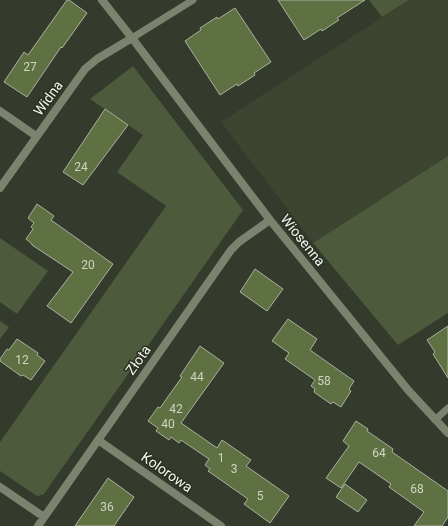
<svg xmlns="http://www.w3.org/2000/svg" width="448" height="526" font-family="Roboto,sans-serif">
  <style>
    .built { fill: #3d4531 }
    .green { fill: #4e5a3c }
    .building { fill: #5f7043; stroke: #aab1a0 }
    .lines { fill: none; stroke-linecap: round; stroke-linejoin: round }
    .lane { stroke: #7b836f; stroke-width: 7 }
    .street { stroke: #7b836f; stroke-width: 8 }
    .labels { text-anchor: middle; stroke-width: 3; stroke-linejoin: round; paint-order: stroke }
    .number-label { font-size: 12px; fill: #ced5c2 }
    .street-label { font-size: 14px; fill: #f3f7ed; stroke: #2a3022 }
  </style>
  <rect width="100%" height="100%" fill="#343a2c"/>
  <path class="built" d="M 409,0 L 448,0 L 448,156 L 313,243 L 221,122 Z"/>
  <path class="green" d="M 369,0 L 409,0 L 382,17 Z
    M 133,66 L 243,210 L 44,494 L 38,496 L 34,494 L 0,471 L 0,442 L 166,206 L 117,172 L 143,135 L 90,99 Z
    M 448,156 L 448,313 L 398,345 L 313,243 Z
    M 0,238 L 48,271 L 17,314 L 0,302 Z
    M 0,321 L 9,327 L 0,339 Z"/>
  <path class="building" d="M 67,0 L 69,0 L 87,13 L 62,48 L 61,47 L 27,97 L 4,82 L 24,52 L 28,55 Z
    M 278,0 L 365,0 L 337,18 L 339,20 L 322,31 L 321,29 L 304,40 Z
    M 235,8 L 271,62 L 254,73 L 255,75 L 238,86 L 237,84 L 220,95 L 185,41 L 201,30 L 200,28 L 217,17 L 218,19 Z
    M 105,109 L 128,125 L 83,185 L 63,172 Z
    M 37,204 L 54,216 L 51,220 L 113,264 L 71,323 L 47,306 L 73,272 L 32,245 L 32,244 L 26,239 L 33,229 L 31,227 L 34,223 L 28,218 Z
    M 255,269 L 283,289 L 267,311 L 240,292 Z
    M 288,319 L 317,339 L 310,350 L 354,381 L 349,389 L 351,391 L 341,407 L 333,402 L 331,404 L 314,392 L 315,389 L 311,386 L 315,380 L 285,359 L 289,353 L 272,341 Z
    M 448,326 L 448,378 L 433,354 L 435,352 L 427,340 Z
    M 17,339 L 38,353 L 37,355 L 45,361 L 31,380 L 23,375 L 21,376 L 0,361 L 0,359 L 7,349 L 9,350 Z
    M 200,346 L 224,363 L 181,423 L 217,448 L 222,440 L 251,460 L 246,466 L 289,496 L 270,523 L 244,504 L 248,499 L 208,471 L 210,469 L 205,465 L 209,459 L 181,440 L 179,443 L 171,437 L 169,440 L 156,431 L 158,428 L 148,421 L 158,407 L 160,408 L 182,377 L 180,376 Z
    M 356,421 L 368,429 L 367,431 L 393,449 L 392,452 L 448,491 L 448,517 L 442,526 L 414,526 L 424,512 L 389,487 L 391,484 L 359,462 L 341,488 L 326,478 L 349,446 L 343,441 Z
    M 108,478 L 134,497 L 114,526 L 75,526 Z
    M 345,484 L 367,500 L 358,512 L 336,497 Z"/>
  <g class="lines">
    <path class="lane" d="M 132,38 L 193,0
      M 435,420 L 448,408"/>
    <path class="street" d="M 102,0 L 132,38 L 270,220 L 408,390 L 448,433
      M 0,111 L 36,136
      M 0,188 L 85,69 L 97,59 L 132,38
      M 98,440 L 221,526
      M 0,487 L 44,517
      M 38,526 L 231,250 L 239,242 L 270,220"/>
  </g>
  <g class="labels">
    <g class="number-label">
      <text x="30" y="71">27</text>
      <text x="81" y="171">24</text>
      <text x="88" y="269">20</text>
      <text x="22" y="364">12</text>
      <text x="197" y="381">44</text>
      <text x="324" y="385">58</text>
      <text x="176" y="413">42</text>
      <text x="168" y="428">40</text>
      <text x="379" y="457">64</text>
      <text x="221" y="462">1</text>
      <text x="234" y="473">3</text>
      <text x="417" y="493">68</text>
      <text x="260" y="500">5</text>
      <text x="107" y="511">36</text>
    </g>
    <g class="street-label">
      <text transform="translate(48 98) rotate(-54)" y="5">Widna</text>
      <text transform="translate(303 240) rotate(51)" y="5">Wiosenna</text>
      <text transform="translate(138 360) rotate(-55)" y="5">Złota</text>
      <text transform="translate(167 472) rotate(35)" y="5">Kolorowa</text>
    </g>
  </g>
</svg>
